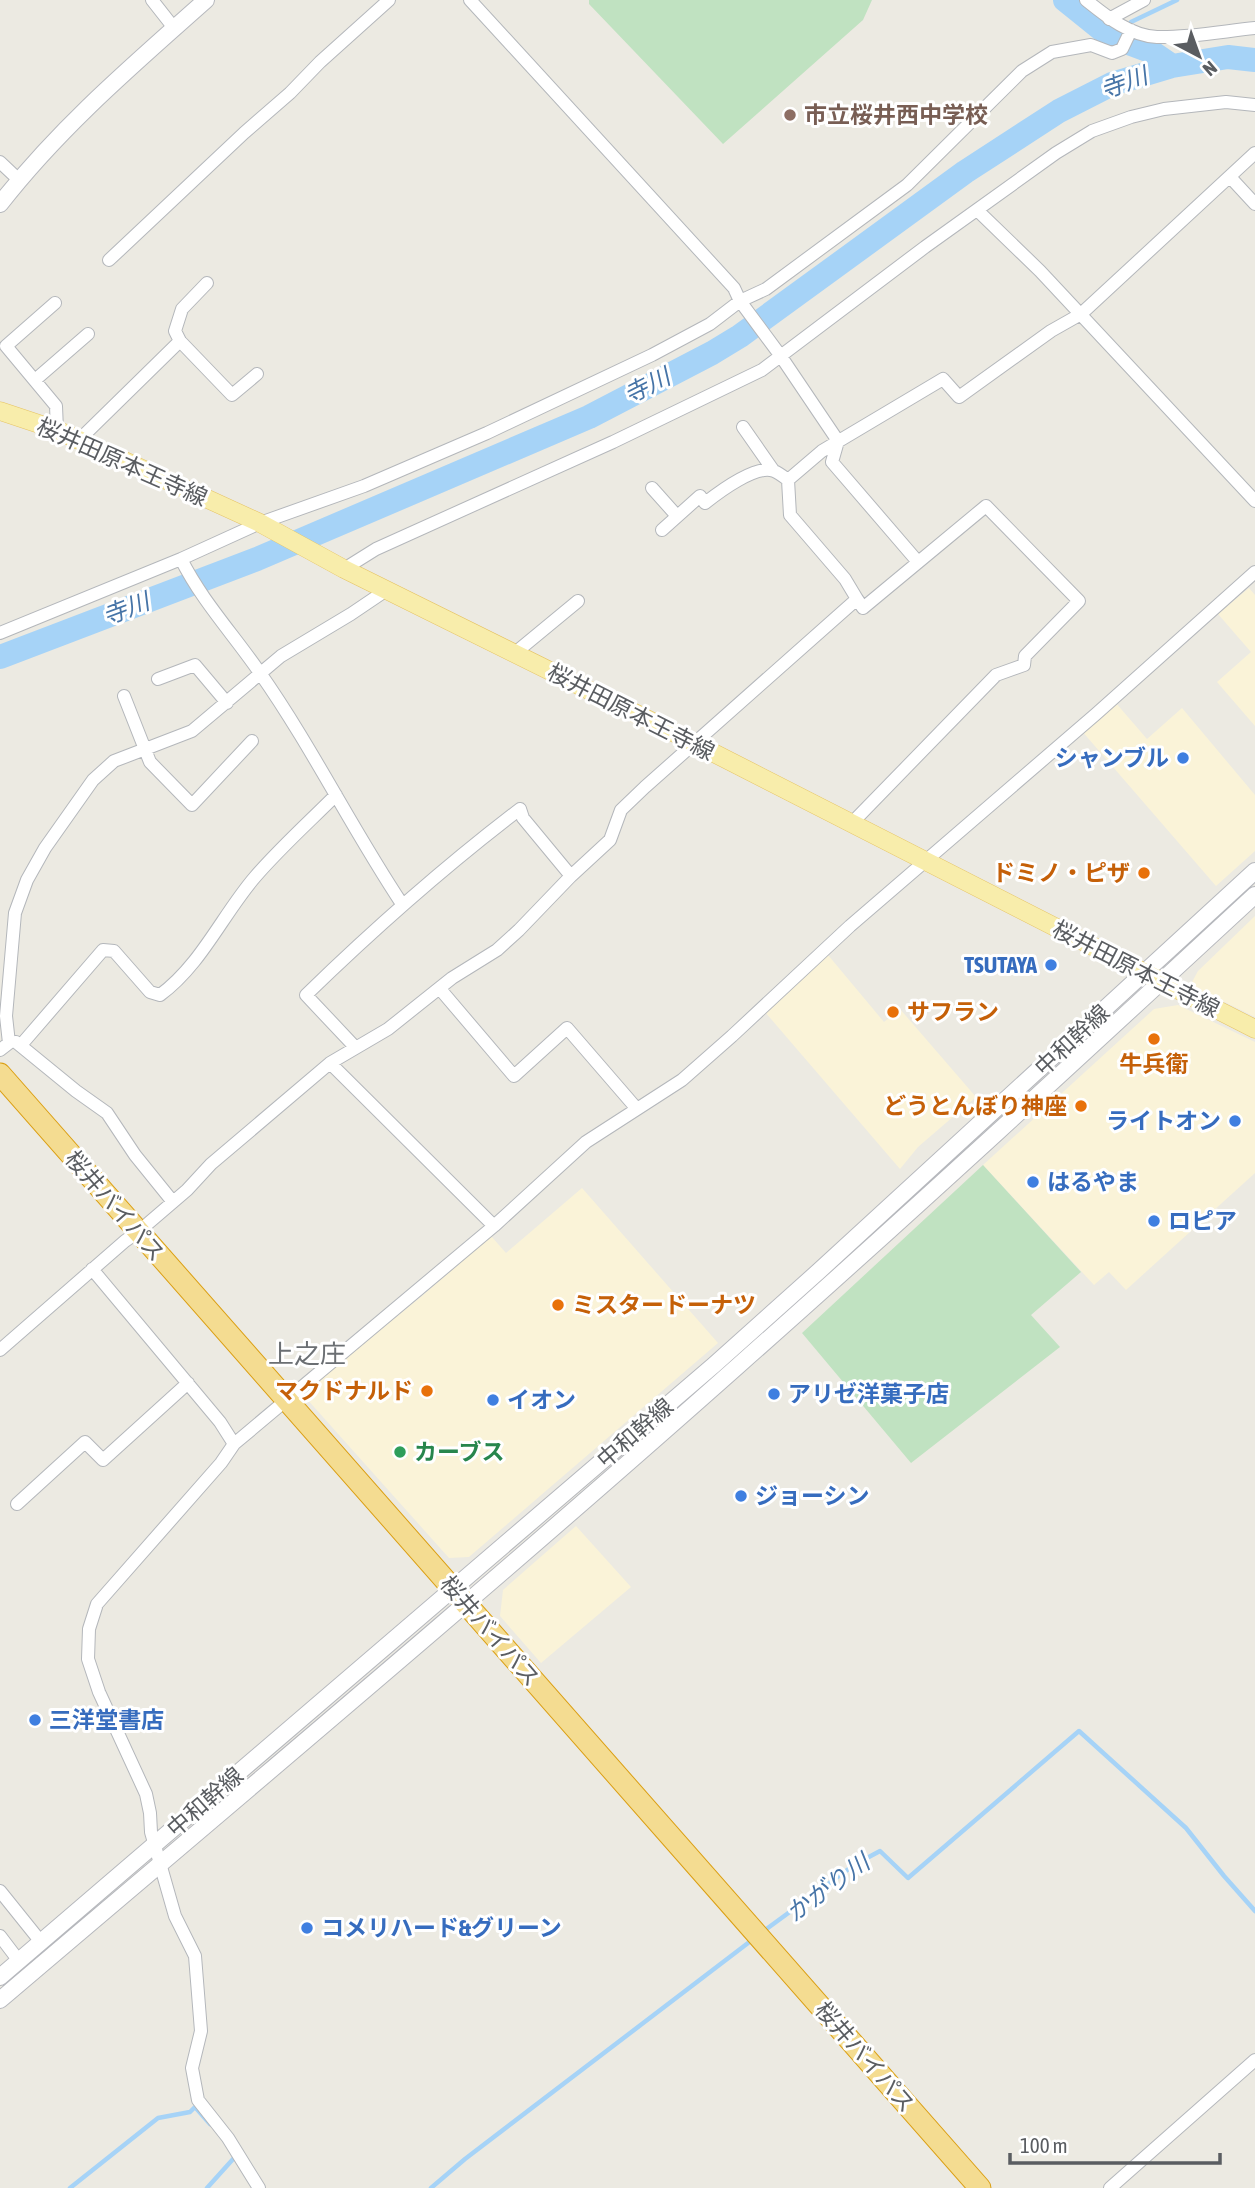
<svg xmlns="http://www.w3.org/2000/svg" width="1255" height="2188" font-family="'Asap Condensed','Noto Sans JP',sans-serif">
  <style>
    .commercial { fill: #faf3d8 }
    .grass { fill: #c0e2c1 }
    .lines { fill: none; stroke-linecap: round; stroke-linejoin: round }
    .stream { stroke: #a6d3f7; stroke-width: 4.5 }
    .river { stroke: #a6d3f7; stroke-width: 24 }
    .street-casing { stroke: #b4b7bb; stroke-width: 14 }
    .secondary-casing { stroke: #b6b8bd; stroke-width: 18 }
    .primary-casing { stroke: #e5c262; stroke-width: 19 }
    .highway-casing { stroke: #db9f13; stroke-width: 23 }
    .street { stroke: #fff; stroke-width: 12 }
    .secondary { stroke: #fff; stroke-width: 16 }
    .primary { stroke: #f8edab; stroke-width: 18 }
    .highway { stroke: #f4dc91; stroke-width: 21 }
    .education-dot { fill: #8d6e63; stroke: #fff; stroke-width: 2.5 }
    .shop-dot { fill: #3f7fe0; stroke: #fff; stroke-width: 2.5 }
    .food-dot { fill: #e8710a; stroke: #fff; stroke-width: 2.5 }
    .leisure-dot { fill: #2e9e5b; stroke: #fff; stroke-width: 2.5 }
    .labels { text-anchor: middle; stroke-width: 6; stroke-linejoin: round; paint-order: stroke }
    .education-label { font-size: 23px; font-weight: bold; fill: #785e54; stroke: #fff; text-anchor: start }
    .street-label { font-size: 23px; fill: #5a5d61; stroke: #fff }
    .shop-label { font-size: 23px; font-weight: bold; fill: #366cbe; stroke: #fff; text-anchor: start }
    .food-label { font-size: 23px; font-weight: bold; fill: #c56008; stroke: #fff; text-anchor: end }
    .leisure-label { font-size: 23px; font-weight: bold; fill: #27864d; stroke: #fff; text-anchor: start }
    .water-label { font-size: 24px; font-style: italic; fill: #4674a7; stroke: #fff }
    .quarter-label { font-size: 26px; fill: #6b6f73; stroke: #fff }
  </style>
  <rect width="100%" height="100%" fill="#eceae2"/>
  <path class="commercial" d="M 1249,588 L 1255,595 L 1255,726 L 1217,682 L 1251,652 L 1218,614 Z
    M 1115,702 L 1147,739 L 1182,708 L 1255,795 L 1255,851 L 1216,886 L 1081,730 Z
    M 1255,916 L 1255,1017 L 1194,987 L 1192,982 L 1198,971 Z
    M 828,955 L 884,1022 L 900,1009 L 976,1097 L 918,1147 L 900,1169 L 765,1012 Z
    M 1178,1005 L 1255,1042 L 1255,1173 L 1126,1290 L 1109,1272 L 1094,1285 L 983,1165 L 1154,1009 Z
    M 582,1188 L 718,1343 L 469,1557 L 449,1558 L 306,1398 L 307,1390 L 422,1296 L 491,1236 L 506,1253 Z
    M 576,1526 L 631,1587 L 541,1663 L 500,1616 L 503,1590 Z"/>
  <path class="grass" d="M 589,0 L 872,0 L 863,20 L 723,144 L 589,4 Z
    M 983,1165 L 1081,1272 L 1031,1315 L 1060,1347 L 911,1463 L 802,1333 Z"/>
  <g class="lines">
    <path class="stream" d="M 1118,39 L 1131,22 L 1177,0
      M 761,1933 L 854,1865 L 880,1851 L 908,1878 L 1079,1731 L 1186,1828 L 1224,1876 L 1255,1911
      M 70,2188 L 158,2118 L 190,2112 L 195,2107 L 210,2124
      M 207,2188 L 234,2158
      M 431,2188 L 465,2159 L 752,1940"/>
    <path class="river" d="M 1065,0 L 1101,29 L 1118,39 L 1150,51 L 1172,66
      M 0,657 L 257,559 L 589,417 L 712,353 L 740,336 L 965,172 L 1059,111 L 1112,84 L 1172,66 L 1228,57 L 1255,60"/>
    <g class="street-casing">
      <path id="street" d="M 152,0 L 174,28
        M 470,0 L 734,288 L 740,301 L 780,355 L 838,441 L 832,462 L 918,562
        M 1086,0 C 1106,16 1130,36 1157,37 C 1187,38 1225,31 1255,28
        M 1109,19 L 1144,0
        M 0,162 L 19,180
        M 1230,177 L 1255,204
        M 977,210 L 1040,271 L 1255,501
        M 109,260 L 244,133 L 290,93 L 320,62 L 389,0
        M 55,303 L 6,346 L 56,406 L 57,430
        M 180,341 L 175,331 L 182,309 L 207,283
        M 35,380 L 88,334
        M 743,427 L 773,470
        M 79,440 L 180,341 L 232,395 L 257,374
        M 788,480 L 822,451 L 943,379 L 959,397 L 1051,331 L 1081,314 L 1255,153
        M 788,480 L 790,515 L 845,579 L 857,599
        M 652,488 L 677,516
        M 662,530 L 700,496 L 705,503 C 719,492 756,464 774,471 C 779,473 784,477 788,480
        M 181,559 C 202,601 234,635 260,673 C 312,747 352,829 402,904
        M 344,569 L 376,549 L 613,442 L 762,370 L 925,247 L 1056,153 L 1092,131 L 1131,117 L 1164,109 L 1226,102 L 1255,105
        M 0,633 L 181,559 L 260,523 L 364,486 L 487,433 L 652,355 L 710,324 L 740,301 L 766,289 L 907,185 L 1022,71 L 1052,52 L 1091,45 L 1112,53 L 1122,49 L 1131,30
        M 515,653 L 578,601
        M 158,679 L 195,665 L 227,703
        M 124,696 L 150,762 L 192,805 L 252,741
        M 440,989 L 514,1076 L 567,1028 L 637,1109
        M 16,1042 L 76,1091 L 107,1113 L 135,1155 L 173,1202
        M 21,1045 L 103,950 L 114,951 L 150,992 L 160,995 C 201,965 223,914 255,877 C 280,848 309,822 336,795
        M 355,1047 L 306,995 C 374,929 444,867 520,809 L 523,818 L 571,876
        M 0,1050 L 9,1043 L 6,1016 L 15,913 L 27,880 L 45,848 L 93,780 L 114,761 L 192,731 L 281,656 L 351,614 L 388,589
        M 330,1063 L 494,1226
        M 92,1269 L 220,1422 L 234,1444
        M 0,1350 L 125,1241 L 138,1232 L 187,1190 L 211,1164 L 330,1063 L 388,1029 L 452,978 L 497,950 L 519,930 L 571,876 L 610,840 L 621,810 L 645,787 L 857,599 L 863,608 L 986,506 L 1079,601 L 1025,656 L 1024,665 L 996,675 L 851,824
        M 17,1504 L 85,1442 L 103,1460 L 188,1383
        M 0,1891 L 41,1942
        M 0,1936 L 19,1961
        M 259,2188 L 228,2138 L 198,2100 L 192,2068 L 201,2031 L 195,1956 L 175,1916 L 151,1832 L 150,1813 L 146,1794 L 99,1692 L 88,1659 L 89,1629 L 97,1604 L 221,1463 L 234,1444 L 494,1226 L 586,1142 L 682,1080 L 732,1036 L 850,926 L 1096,714 L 1255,572
        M 1110,2188 L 1255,2060"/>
    </g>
    <g class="secondary-casing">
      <path id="secondary" d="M 0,204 C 60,127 134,64 206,0
        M 0,1977 L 714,1365 L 819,1271 L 1255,871
        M 0,2000 C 247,1790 496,1581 739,1365 C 913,1211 1084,1053 1255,895"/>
    </g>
    <g class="primary-casing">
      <path id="primary" d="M 0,411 L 57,430 L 260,523 L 344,569 L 653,722 L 1255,1029"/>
    </g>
    <g class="highway-casing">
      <path id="highway" d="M 0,1074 L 980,2188"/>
    </g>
    <use href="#street" class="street"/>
    <use href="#secondary" class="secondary"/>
    <use href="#primary" class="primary"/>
    <use href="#highway" class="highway"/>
  </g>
  <circle class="education-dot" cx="790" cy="115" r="7"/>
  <g class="shop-dot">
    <circle cx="1183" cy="758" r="7"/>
    <circle cx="1051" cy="965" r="7"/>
    <circle cx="1235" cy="1121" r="7"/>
    <circle cx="1033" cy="1182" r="7"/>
    <circle cx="1154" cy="1221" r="7"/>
    <circle cx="774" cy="1394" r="7"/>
    <circle cx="493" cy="1400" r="7"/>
    <circle cx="741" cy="1496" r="7"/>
    <circle cx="35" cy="1720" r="7"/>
    <circle cx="307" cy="1928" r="7"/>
  </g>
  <g class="food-dot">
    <circle cx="1144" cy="873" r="7"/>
    <circle cx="893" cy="1012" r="7"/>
    <circle cx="1154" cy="1039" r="7"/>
    <circle cx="1081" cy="1106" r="7"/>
    <circle cx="558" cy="1305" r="7"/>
    <circle cx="427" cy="1391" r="7"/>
  </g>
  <circle class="leisure-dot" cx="400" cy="1452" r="7"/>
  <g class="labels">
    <g class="education-label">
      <text x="804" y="123">市立桜井西中学校</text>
    </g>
    <g class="street-label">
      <text transform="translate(122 462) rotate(24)" y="8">桜井田原本王寺線</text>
      <text transform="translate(631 712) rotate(27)" y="8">桜井田原本王寺線</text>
      <text transform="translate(1136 969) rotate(27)" y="8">桜井田原本王寺線</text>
      <text transform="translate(1072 1040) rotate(-43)" y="8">中和幹線</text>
      <text transform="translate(115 1206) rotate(49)" y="8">桜井バイパス</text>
      <text transform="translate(635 1433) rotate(-41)" y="8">中和幹線</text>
      <text transform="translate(490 1631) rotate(49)" y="8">桜井バイパス</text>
      <text transform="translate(205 1802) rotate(-41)" y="8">中和幹線</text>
      <text transform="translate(865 2057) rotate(49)" y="8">桜井バイパス</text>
    </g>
    <g class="shop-label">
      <text x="1169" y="766" text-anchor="end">シャンブル</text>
      <text x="1037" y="973" text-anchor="end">TSUTAYA</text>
      <text x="1221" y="1129" text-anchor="end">ライトオン</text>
      <text x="1047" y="1190">はるやま</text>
      <text x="1168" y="1229">ロピア</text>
      <text x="788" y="1402">アリゼ洋菓子店</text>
      <text x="507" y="1408">イオン</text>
      <text x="755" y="1504">ジョーシン</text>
      <text x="49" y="1728">三洋堂書店</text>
      <text x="321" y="1936">コメリハード&amp;グリーン</text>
    </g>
    <g class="food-label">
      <text x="1130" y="881">ドミノ・ピザ</text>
      <text x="907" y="1020" text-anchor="start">サフラン</text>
      <text x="1154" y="1072" text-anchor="middle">牛兵衛</text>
      <text x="1067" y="1114">どうとんぼり神座</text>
      <text x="572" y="1313" text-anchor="start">ミスタードーナツ</text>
      <text x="413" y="1399">マクドナルド</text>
    </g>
    <g class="leisure-label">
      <text x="414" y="1460">カーブス</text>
    </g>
    <g class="water-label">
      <text transform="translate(1124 83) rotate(-20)" y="8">寺川</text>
      <text transform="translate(647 386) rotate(-27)" y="8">寺川</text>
      <text transform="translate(126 609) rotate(-21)" y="8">寺川</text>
      <text transform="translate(828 1888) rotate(-36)" y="8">かがり川</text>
    </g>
    <g class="quarter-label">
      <text x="307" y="1363">上之庄</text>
    </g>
  </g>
  <g transform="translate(1199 56) rotate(139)" stroke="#ffffff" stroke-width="5" paint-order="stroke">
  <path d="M0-5L12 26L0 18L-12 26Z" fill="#5a5d61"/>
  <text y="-10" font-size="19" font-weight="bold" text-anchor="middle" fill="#5a5d61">N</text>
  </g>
  <path d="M1010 2153v10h210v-10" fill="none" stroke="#5a5d61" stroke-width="3.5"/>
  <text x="1020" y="2153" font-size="21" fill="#5a5d61" stroke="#ffffff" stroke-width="5" paint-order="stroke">100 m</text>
</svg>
